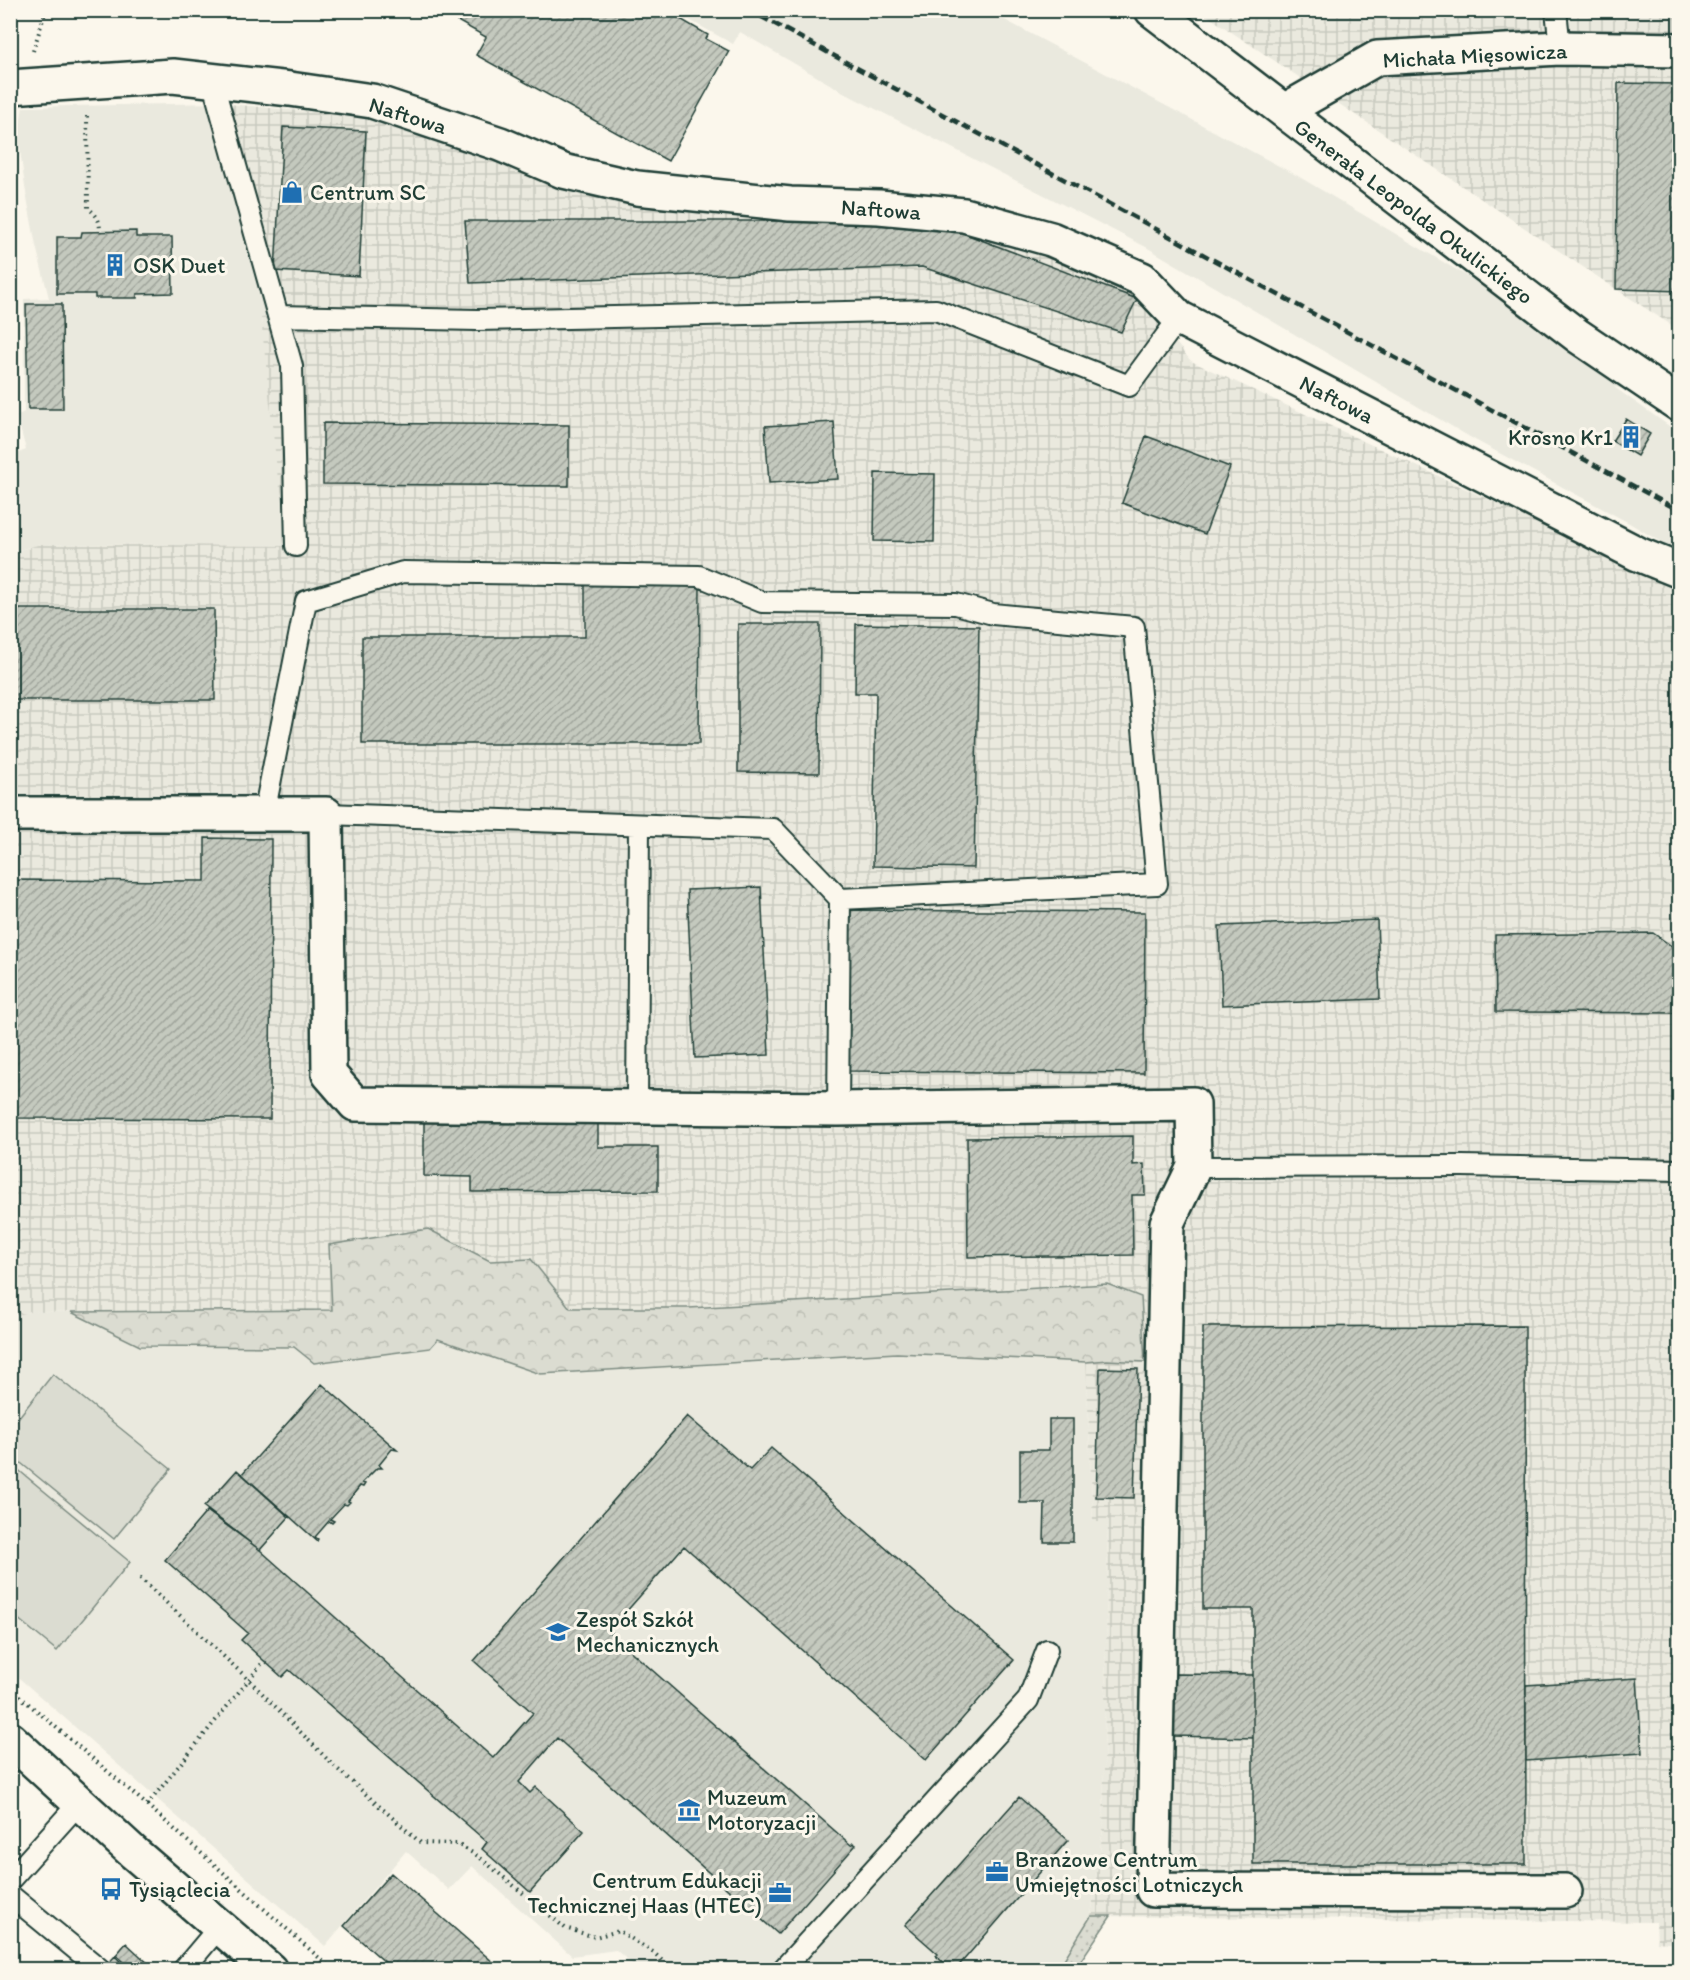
<svg xmlns="http://www.w3.org/2000/svg" width="1690" height="1980" font-family="Itim,sans-serif">
  <style>
    .built { fill: #eae9de }
    .industrial { fill: url(#industrial-grid) }
    .grass { fill: url(#grass-dots); stroke: #7d8c82; stroke-width: 1.5 }
    .forest { fill: url(#forest-crowns); stroke: #7d8c82; stroke-width: 1.5 }
    .pitch { fill: #dbdcd1; stroke: #7d8c82; stroke-width: 1.5 }
    .building { fill: url(#building-hatch); stroke: #1f3d34; stroke-width: 1.5 }
    .lines { fill: none; stroke-linecap: round; stroke-linejoin: round }
    .service-casing { stroke: #1f3d34; stroke-width: 24 }
    .minor-casing { stroke: #1f3d34; stroke-width: 38 }
    .tertiary-casing { stroke: #1f3d34; stroke-width: 38 }
    .path { stroke: #1f3d34; stroke-width: 4; stroke-dasharray: 1.5 4.5; stroke-linecap: butt }
    .service { stroke: #fbf7ec; stroke-width: 20 }
    .minor { stroke: #fbf7ec; stroke-width: 33 }
    .tertiary { stroke: #fbf7ec; stroke-width: 33 }
    .rail { stroke: #1f3d34; stroke-width: 4.5; stroke-dasharray: 9 4.5; stroke-linecap: butt }
    .labels { text-anchor: middle; stroke-width: 6; stroke-linejoin: round; paint-order: stroke }
    .street-label { font-size: 22px; fill: #1f3d34; stroke: #fbf7ec }
    .poi-label { font-size: 22px; fill: #1f3d34; stroke: #fbf7ec; text-anchor: start }
  </style>
  <defs>
    <pattern id="industrial-grid" width="8" height="8" patternUnits="userSpaceOnUse" patternTransform="scale(1.5)"><rect width="8" height="8" fill="#eae9de"/><path d="M0 4h8M4 0v8" fill="none" stroke="#c8c9bf"/></pattern>
    <pattern id="grass-dots" width="8" height="8" patternUnits="userSpaceOnUse" patternTransform="scale(1.5)"><rect width="8" height="8" fill="#dbdcd1"/><path d="M2 2h.1M6 6h.1" fill="none" stroke="#bcbeb4" stroke-width="1.8" stroke-linecap="round"/></pattern>
    <pattern id="forest-crowns" width="20" height="18" patternUnits="userSpaceOnUse" patternTransform="scale(1.5)"><rect width="20" height="18" fill="#dbdcd1"/><path d="M2 6a3 3 0 1 1 6 0M12 15a3 3 0 1 1 6 0" fill="none" stroke="#bcbeb4"/></pattern>
    <pattern id="building-hatch" width="6" height="6" patternUnits="userSpaceOnUse" patternTransform="scale(1.5)"><rect width="6" height="6" fill="#c4c9be"/><path d="M-1 1l2-2M0 6l6-6M5 7l2-2" fill="none" stroke="#9fa49b"/></pattern>
  </defs>
  <rect width="100%" height="100%" fill="#fbf7ec"/>
  <filter id="ink" filterUnits="userSpaceOnUse"><feTurbulence type="fractalNoise" baseFrequency=".0167" numOctaves="2"/><feDisplacementMap in="SourceGraphic" scale="12" xChannelSelector="R" yChannelSelector="G"/><feConvolveMatrix kernelMatrix="1 2 1 2 8 2 1 2 1" color-interpolation-filters="sRGB"/></filter>
  <g filter="url(#ink)">
    <path class="built" d="M 673,11 L 988,11 L 1296,175 L 1477,282 L 1573,350 L 1655,372 L 1679,375 L 1679,400 L 1614,387 L 1679,433 L 1679,553 L 1631,524 L 1475,440 L 1146,247 L 852,97 L 740,32 L 733,44 Z
      M 218,103 L 278,316 L 261,319 L 296,546 L 41,544 L 11,552 L 11,456 L 26,450 L 17,416 L 24,412 L 24,299 L 49,298 L 36,246 L 25,187 L 18,135 L 23,107 Z
      M 31,1312 L 71,1312 L 140,1346 L 294,1347 L 314,1363 L 438,1339 L 540,1374 L 897,1353 L 1086,1362 L 1093,1522 L 1108,1522 L 1103,1829 L 1091,1916 L 1058,1969 L 638,1969 L 616,1950 L 572,1956 L 472,1866 L 449,1890 L 406,1851 L 325,1946 L 11,1671 L 10,1323 L 17,1315 Z"/>
    <path class="industrial" d="M 1200,11 L 1679,11 L 1679,330 L 1616,289 Z
      M 218,103 L 366,117 L 632,207 L 963,220 L 1137,295 L 1191,361 L 1679,588 L 1679,1944 L 1657,1942 L 1656,1922 L 1091,1916 L 1103,1829 L 1108,1522 L 1093,1522 L 1086,1362 L 1107,1360 L 1145,1361 L 1141,1298 L 1107,1284 L 689,1308 L 570,1308 L 531,1260 L 490,1261 L 428,1229 L 333,1310 L 31,1312 L 17,1315 L 11,1323 L 11,552 L 41,544 L 296,546 L 278,480 L 261,318 L 278,316 Z"/>
    <path class="grass" d="M 1091,1916 L 1111,1916 L 1075,1969 L 1058,1969 Z"/>
    <path class="forest" d="M 428,1229 L 490,1261 L 531,1259 L 570,1308 L 689,1308 L 1107,1284 L 1141,1297 L 1145,1362 L 1107,1360 L 1086,1362 L 897,1353 L 540,1374 L 438,1339 L 430,1348 L 314,1363 L 294,1347 L 140,1346 L 71,1312 L 332,1310 L 329,1245 Z"/>
    <path class="pitch" d="M 53,1374 L 171,1469 L 114,1539 L 11,1455 L 11,1427 Z
      M 10,1463 L 130,1562 L 57,1651 L 11,1613 Z"/>
    <path class="building" d="M 438,10 L 665,10 L 708,35 L 706,39 L 729,51 L 668,161 L 476,55 L 486,37 Z
      M 1618,83 L 1680,84 L 1680,291 L 1616,289 Z
      M 283,127 L 366,131 L 359,276 L 275,271 Z
      M 465,221 L 931,221 L 1137,299 L 1121,332 L 922,267 L 470,283 Z
      M 136,231 L 136,237 L 172,237 L 173,293 L 137,294 L 137,298 L 95,298 L 95,294 L 57,294 L 57,237 L 81,237 L 82,232 Z
      M 26,304 L 62,304 L 63,409 L 28,409 Z
      M 1626,419 L 1650,434 L 1637,456 L 1612,441 Z
      M 834,422 L 838,479 L 769,483 L 765,426 Z
      M 323,423 L 569,425 L 569,486 L 323,484 Z
      M 1146,436 L 1230,467 L 1205,534 L 1122,503 Z
      M 875,473 L 935,474 L 934,542 L 874,541 Z
      M 585,585 L 700,585 L 699,744 L 362,744 L 362,637 L 585,637 Z
      M 10,609 L 214,609 L 215,700 L 10,700 Z
      M 738,624 L 820,624 L 819,773 L 738,772 Z
      M 856,624 L 979,626 L 974,868 L 873,866 L 876,693 L 855,693 Z
      M 205,838 L 271,839 L 270,1119 L 10,1118 L 10,880 L 205,881 Z
      M 761,887 L 769,1055 L 695,1058 L 687,890 Z
      M 849,910 L 1145,912 L 1144,1073 L 848,1071 Z
      M 1377,920 L 1380,999 L 1222,1005 L 1219,926 Z
      M 1653,933 L 1680,952 L 1680,1013 L 1496,1012 L 1495,935 Z
      M 598,1112 L 598,1147 L 658,1147 L 658,1191 L 472,1192 L 472,1177 L 424,1176 L 424,1113 Z
      M 1133,1136 L 1133,1165 L 1144,1164 L 1145,1195 L 1132,1195 L 1133,1255 L 968,1257 L 967,1138 Z
      M 1525,1326 L 1526,1864 L 1253,1864 L 1253,1609 L 1203,1609 L 1203,1327 Z
      M 1100,1368 L 1138,1369 L 1134,1498 L 1096,1497 Z
      M 322,1384 L 397,1450 L 392,1449 L 379,1465 L 382,1468 L 377,1468 L 362,1483 L 365,1484 L 363,1487 L 360,1486 L 348,1501 L 350,1502 L 347,1505 L 344,1504 L 330,1519 L 334,1521 L 332,1523 L 329,1521 L 315,1537 L 318,1539 L 317,1541 L 242,1474 Z
      M 687,1416 L 750,1470 L 771,1448 L 1014,1660 L 926,1760 L 684,1546 L 610,1630 L 612,1632 L 610,1633 L 851,1845 L 853,1843 L 856,1845 L 778,1934 L 557,1738 L 519,1782 L 530,1793 L 536,1787 L 584,1831 L 530,1892 L 482,1849 L 487,1842 L 289,1670 L 282,1677 L 241,1640 L 248,1633 L 165,1560 L 207,1511 L 260,1550 L 493,1758 L 533,1713 L 474,1661 Z
      M 1049,1419 L 1073,1419 L 1073,1542 L 1044,1542 L 1045,1503 L 1020,1503 L 1020,1450 L 1049,1450 Z
      M 237,1470 L 289,1517 L 260,1550 L 204,1507 Z
      M 1175,1674 L 1253,1675 L 1253,1738 L 1174,1736 Z
      M 1637,1678 L 1642,1753 L 1526,1761 L 1526,1685 Z
      M 1019,1797 L 1068,1840 L 955,1970 L 951,1970 L 936,1956 L 938,1954 L 905,1925 Z
      M 391,1873 L 502,1970 L 394,1970 L 344,1926 Z
      M 126,1943 L 150,1965 L 146,1970 L 134,1970 L 116,1955 Z
      M 115,1956 L 129,1970 L 102,1970 Z"/>
    <g class="lines">
      <g class="service-casing">
        <path id="service" d="M 1556,10 L 1560,48
          M 212,80 L 292,366 L 296,546
          M 278,316 L 477,320 L 936,310 L 1129,386 L 1179,318
          M 264,814 L 306,601 L 403,572 L 699,576 L 762,602 L 956,604 L 993,614 L 1134,627 L 1157,884 L 840,899
          M 326,814 L 773,829 L 840,899 L 838,1109
          M 637,1107 L 639,825
          M 1194,1167 L 1462,1166 L 1680,1170
          M 10,1880 L 80,1802
          M 10,1895 L 101,1970
          M 183,1970 L 220,1926
          M 782,1970 L 1028,1700 L 1047,1650"/>
      </g>
      <g class="minor-casing">
        <path id="minor" d="M 1152,10 L 1578,336 L 1680,405
          M 10,87 L 173,76 L 290,89 L 372,101 L 500,144 L 563,171 L 637,188 L 790,204 L 879,207 L 964,215 L 1051,239 L 1142,279 L 1179,318 L 1638,554 L 1680,571
          M 1284,111 L 1377,58 L 1560,48 L 1680,50
          M 10,814 L 326,814 L 329,1074 L 355,1104 L 838,1109 L 1193,1104 L 1194,1167 L 1167,1223 L 1153,1890 L 1565,1891"/>
      </g>
      <g class="tertiary-casing">
        <path id="tertiary" d="M 10,1739 L 134,1853 L 270,1970"/>
      </g>
      <path class="path" d="M 33,51 L 46,10
        M 87,116 L 88,208 C 97,215 100,220 100,232
        M 140,1578 L 249,1680 L 334,1766 L 421,1843 L 457,1844 L 478,1856 L 565,1928 L 595,1937 L 619,1931 L 653,1952 L 672,1970
        M 10,1688 L 147,1805 L 333,1970
        M 147,1805 L 264,1661"/>
      <use href="#service" class="service"/>
      <use href="#minor" class="minor"/>
      <use href="#tertiary" class="tertiary"/>
      <path class="rail" d="M 749,10 L 1680,511"/>
    </g>
  </g>
  <defs>
    <g id="shop-bare" transform="scale(1.8)"><path d="M-5-2.5h2.3a2.7 3.5 0 0 1 5.4 0H5L5.5 6h-11ZM-1.5-2.5h3a1.5 2.3 0 0 0-3 0Z" fill="#1f6fb2" stroke="#fbf7ec" stroke-width="2.5" paint-order="stroke"/></g>
    <g id="building-bare" transform="scale(1.8)"><path d="M-4-6H4V6H1V3H-1V6H-4ZM-2.5-4.3h1.7v1.8h-1.7ZM.8-4.3h1.7v1.8H.8ZM-2.5-1h1.7V.8h-1.7ZM.8-1h1.7V.8H.8Z" fill="#1f6fb2" stroke="#fbf7ec" stroke-width="2.5" paint-order="stroke"/></g>
    <g id="school-bare" transform="scale(1.8)"><path d="M0-5L7-2L0 1L-7-2ZM-4 1L0 2.5L4 1V4Q0 6-4 4Z" fill="#1f6fb2" stroke="#fbf7ec" stroke-width="2.5" paint-order="stroke"/></g>
    <g id="museum-bare" transform="scale(1.8)"><path d="M0-6L6-3V-2H-6V-3ZM-5-1h2V3h-2ZM-1-1h2V3h-2ZM3-1h2V3H3ZM-6 4H6V6H-6Z" fill="#1f6fb2" stroke="#fbf7ec" stroke-width="2.5" paint-order="stroke"/></g>
    <g id="office-bare" transform="scale(1.8)"><path d="M-6-3h4V-5.5h4V-3h4V5H-6ZM-1-4.5V-3h2v-1.5ZM-6 0V1H6V0Z" fill="#1f6fb2" stroke="#fbf7ec" stroke-width="2.5" paint-order="stroke"/></g>
    <g id="bus-bare" transform="scale(1.8)"><path d="M-5-6H5V4H4V6H2V4H-2V6H-4V4H-5ZM-3.5-4V0h7V-4ZM-3.5 1.2v1.5H-2V1.2ZM2 1.2v1.5H3.5V1.2Z" fill="#1f6fb2" stroke="#fbf7ec" stroke-width="2.5" paint-order="stroke"/></g>
  </defs>
  <g fill-rule="evenodd">
    <use href="#shop-bare" x="292" y="192"/>
    <use href="#building-bare" x="115" y="265"/>
    <use href="#building-bare" x="1631" y="437"/>
    <use href="#school-bare" x="558" y="1632"/>
    <use href="#museum-bare" x="689" y="1810"/>
    <use href="#office-bare" x="997" y="1872"/>
    <use href="#bus-bare" x="111" y="1889"/>
    <use href="#office-bare" x="780" y="1893"/>
  </g>
  <g class="labels">
    <g class="street-label">
      <text transform="translate(1475 55) rotate(-3)" y="8">Michała Mięsowicza</text>
      <text transform="translate(408 115) rotate(17)" y="8">Naftowa</text>
      <text transform="translate(881 209) rotate(4)" y="8">Naftowa</text>
      <text transform="translate(1414 211) rotate(37)" y="8">Generała Leopolda Okulickiego</text>
      <text transform="translate(1337 399) rotate(27)" y="8">Naftowa</text>
    </g>
    <g class="poi-label">
      <text x="310" y="200">Centrum SC</text>
      <text x="133" y="273">OSK Duet</text>
      <text x="1613" y="445" text-anchor="end">Krosno Kr1</text>
      <text x="576" y="1627">Zespół Szkół<tspan x="576" dy="25">Mechanicznych</tspan></text>
      <text x="707" y="1805">Muzeum<tspan x="707" dy="25">Motoryzacji</tspan></text>
      <text x="1015" y="1867">Branżowe Centrum<tspan x="1015" dy="25">Umiejętności Lotniczych</tspan></text>
      <text x="762" y="1888" text-anchor="end">Centrum Edukacji<tspan x="762" dy="25">Technicznej Haas (HTEC)</tspan></text>
      <text x="129" y="1897">Tysiąclecia</text>
    </g>
  </g>
  <rect width="1690" height="1980" fill="none" stroke="#fbf7ec" stroke-width="36"/>
  <rect x="18" y="18" width="1654" height="1944" fill="none" stroke="#1f3d34" stroke-width="2" filter="url(#ink)"/>
</svg>
